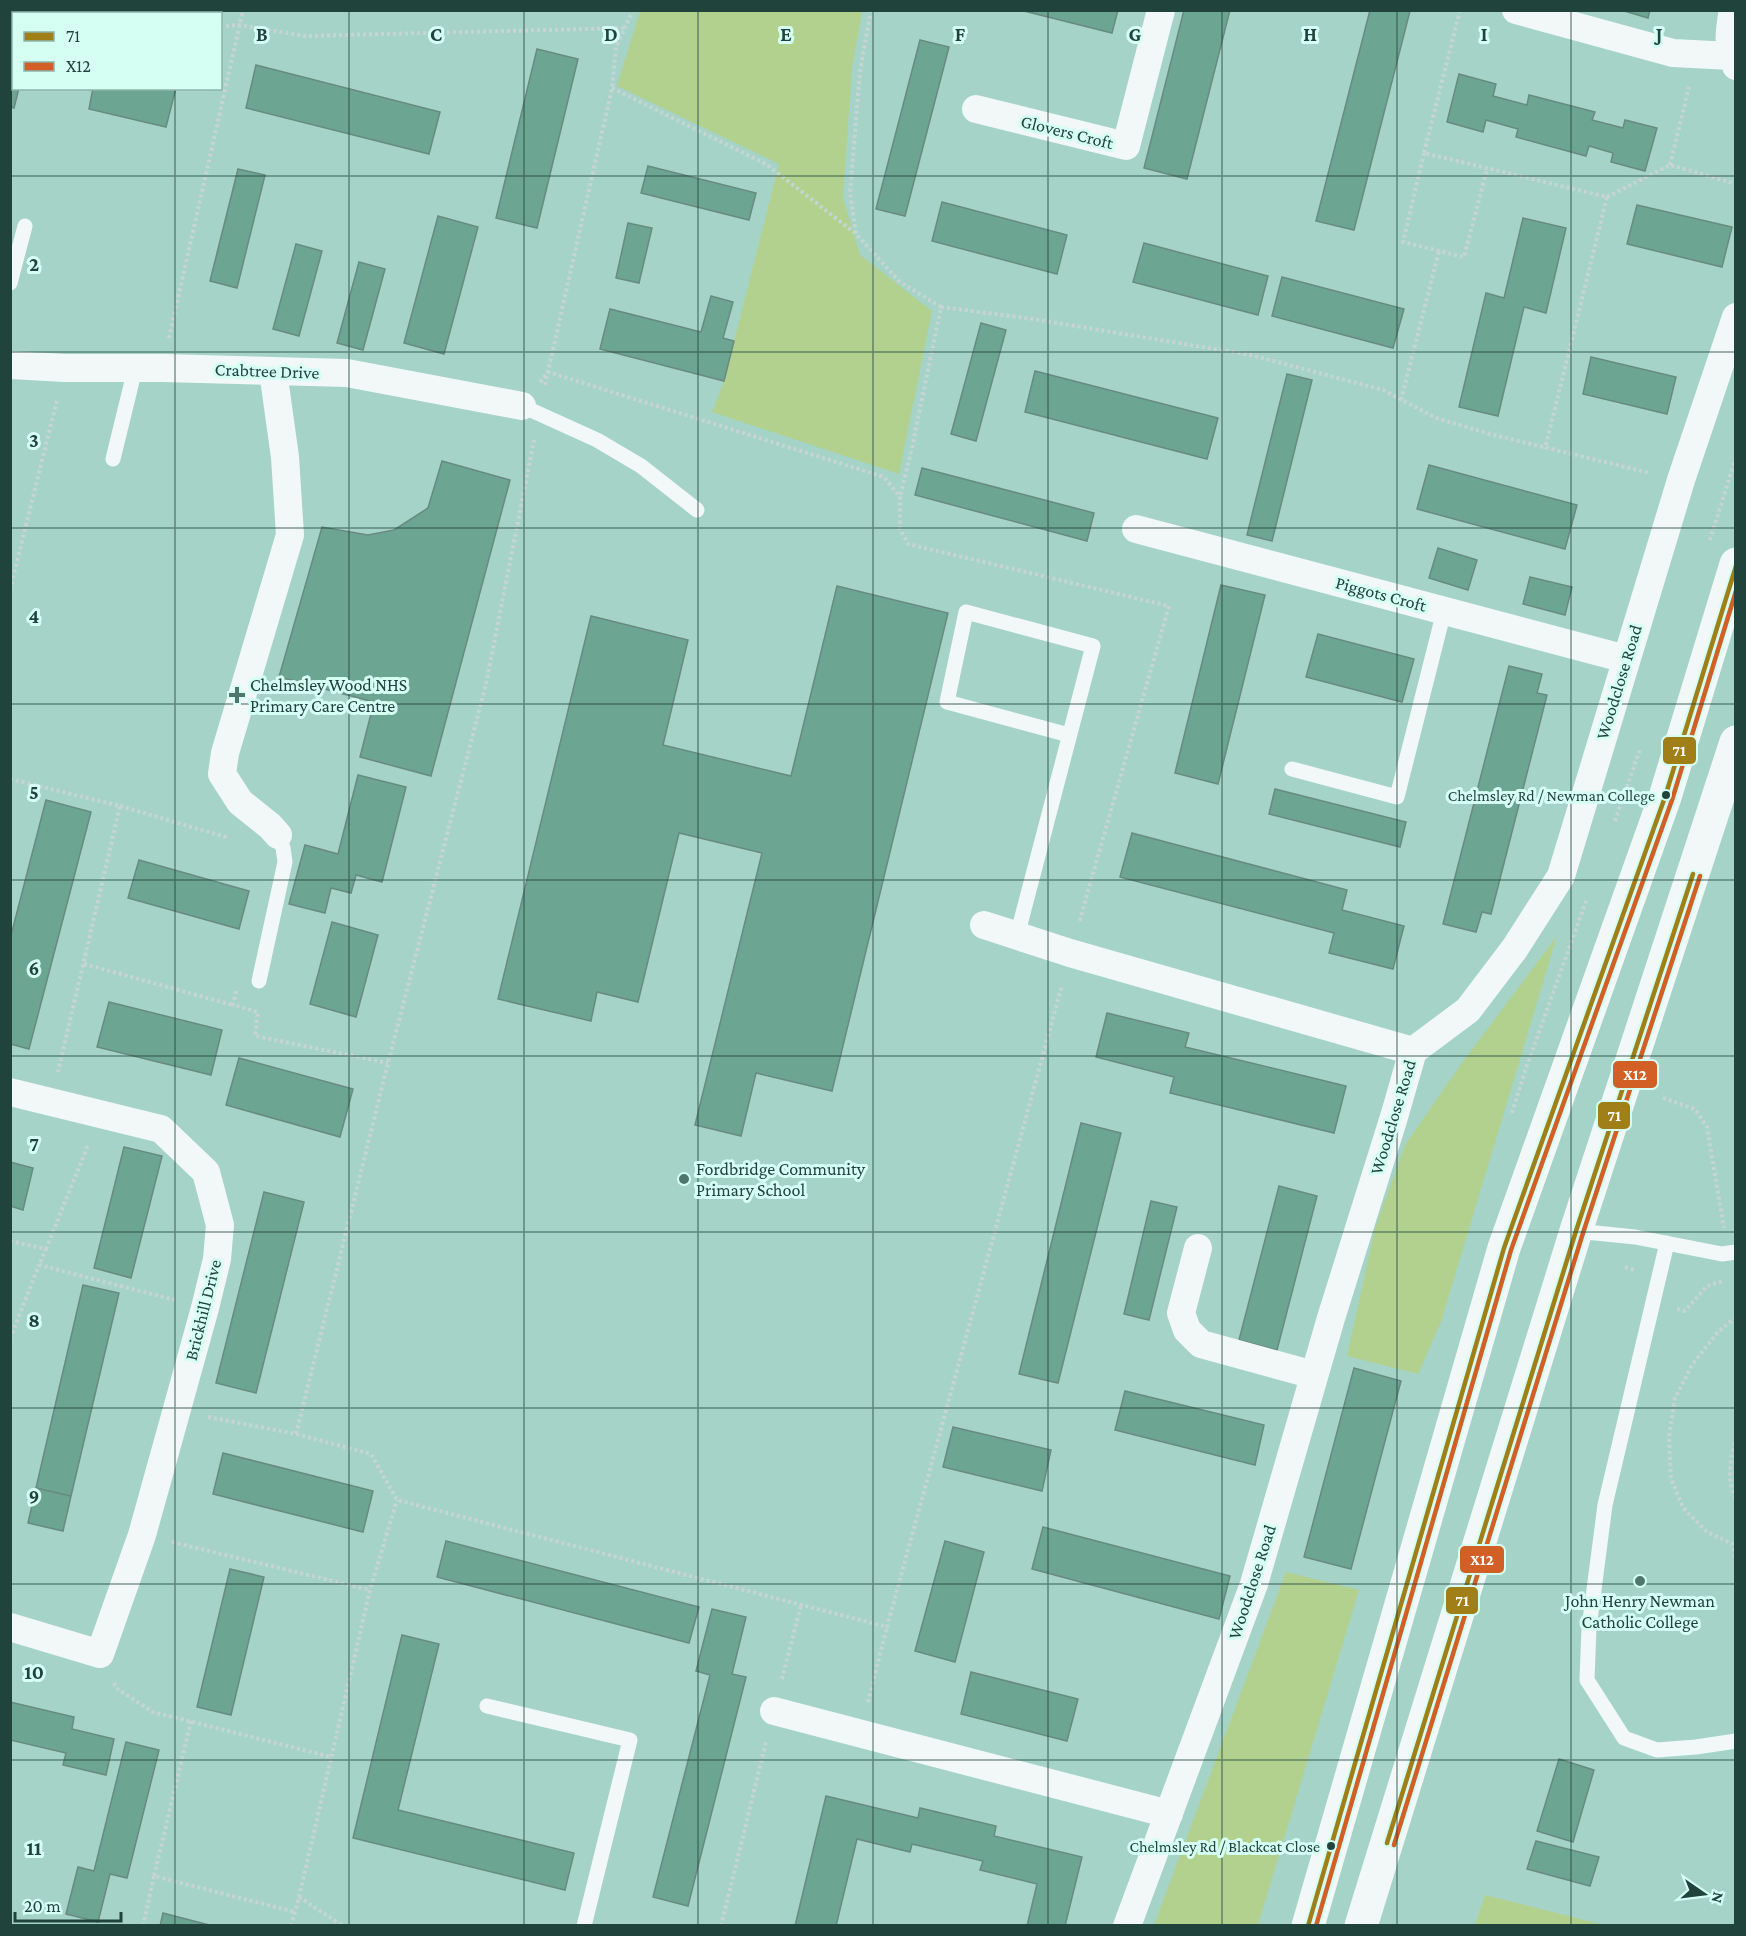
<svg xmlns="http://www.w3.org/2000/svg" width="1746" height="1936" font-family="'Crimson Pro',serif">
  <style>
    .green { fill: #b2d18f }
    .building { fill: #6ca592; stroke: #698b7f; stroke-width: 1.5 }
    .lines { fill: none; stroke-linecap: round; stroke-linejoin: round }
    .path { stroke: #c6d5d1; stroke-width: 4; stroke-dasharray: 3 3; stroke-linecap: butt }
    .lane { stroke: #f2f8f7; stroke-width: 15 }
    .street { stroke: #f2f8f7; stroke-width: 28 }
    .secondary { stroke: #f2f8f7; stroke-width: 33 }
    .bus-1-casing { stroke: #d6fff4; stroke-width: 9 }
    .bus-2-casing { stroke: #d6fff4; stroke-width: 9 }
    .bus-1 { stroke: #a17f18; stroke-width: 4.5 }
    .bus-2 { stroke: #d26026; stroke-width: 4.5 }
    .grid { fill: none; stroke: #20443c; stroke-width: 1.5; stroke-opacity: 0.55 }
    .poi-dot { fill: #4f766d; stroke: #d6fff4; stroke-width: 2 }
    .bus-dot { fill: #20443c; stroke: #d6fff4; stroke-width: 2 }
    .labels { text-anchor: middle; stroke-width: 6; stroke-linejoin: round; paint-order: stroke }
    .bus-label { font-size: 16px; fill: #20443c; stroke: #d6fff4; text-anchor: end }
    .street-label { font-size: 18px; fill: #20443c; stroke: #d6fff4 }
    .poi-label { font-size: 18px; fill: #20443c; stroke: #d6fff4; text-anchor: start }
    .grid-label { font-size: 20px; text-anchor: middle; font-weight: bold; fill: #20443c; stroke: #d6fff4; stroke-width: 6; stroke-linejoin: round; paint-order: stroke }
    .line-badge { stroke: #d6fff4; stroke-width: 2 }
    .badge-label { font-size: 16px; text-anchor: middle; font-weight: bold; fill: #fff }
  </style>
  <rect width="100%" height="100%" fill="#a5d3c8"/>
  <path class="green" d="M 640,11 L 862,11 L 852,68 L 843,198 L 860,255 L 932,311 L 899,474 L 712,412 L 724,381 L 779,164 L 617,86 Z
    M 1557,936 L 1441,1322 L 1418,1374 L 1347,1356 L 1375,1229 L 1405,1145 L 1459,1067 Z
    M 1286,1572 L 1359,1590 L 1258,1925 L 1154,1925 Z
    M 1485,1895 L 1604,1925 L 1475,1925 Z"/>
  <path class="building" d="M 10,10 L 24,10 L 36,14 L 14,14 L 14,29 L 10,28 Z
    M 1020,10 L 1118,10 L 1112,33 Z
    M 1184,10 L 1230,10 L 1187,179 L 1144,168 Z
    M 1370,10 L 1410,11 L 1354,230 L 1316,221 Z
    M 1621,10 L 1650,10 L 1648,18 Z
    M 920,40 L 949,47 L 905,216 L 876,209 Z
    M 537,49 L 578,59 L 537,228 L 496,218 Z
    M 256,65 L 440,112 L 429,154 L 246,108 Z
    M 10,74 L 14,75 L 14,88 L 19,88 L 14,108 L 10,107 Z
    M 1459,74 L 1496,84 L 1493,96 L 1527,105 L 1529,95 L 1595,112 L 1592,120 L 1623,128 L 1625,120 L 1657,128 L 1645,171 L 1611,162 L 1613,153 L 1589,146 L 1586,156 L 1516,137 L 1518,129 L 1486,120 L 1483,132 L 1447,122 Z
    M 93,88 L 176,88 L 166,127 L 89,109 Z
    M 648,166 L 756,193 L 749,220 L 641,193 Z
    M 238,169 L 265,175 L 237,288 L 210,281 Z
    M 942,202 L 1067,235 L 1057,274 L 932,241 Z
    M 1637,205 L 1732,227 L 1722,267 L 1627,244 Z
    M 438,216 L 478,227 L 444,354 L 404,343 Z
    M 1523,218 L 1566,228 L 1546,313 L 1524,307 L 1498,416 L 1459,407 L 1486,293 L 1504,298 Z
    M 628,223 L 652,228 L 639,283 L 616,278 Z
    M 1144,243 L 1268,276 L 1258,315 L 1133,282 Z
    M 296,244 L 322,251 L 299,336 L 273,329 Z
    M 359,262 L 385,269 L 363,350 L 337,343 Z
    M 1282,277 L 1404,309 L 1393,348 L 1272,316 Z
    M 711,296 L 733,302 L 723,338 L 734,341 L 724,381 L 600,349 L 610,309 L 701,332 Z
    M 981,323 L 1006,330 L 976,441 L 951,434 Z
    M 1591,357 L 1676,377 L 1667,414 L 1583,394 Z
    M 1035,371 L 1218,418 L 1207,459 L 1025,412 Z
    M 1287,374 L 1312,380 L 1272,541 L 1247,535 Z
    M 442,461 L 510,480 L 431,776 L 360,757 L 374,702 L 279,677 L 322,527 L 368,535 L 394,530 L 428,508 Z
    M 1429,465 L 1577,505 L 1565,549 L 1417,509 Z
    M 922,468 L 1094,513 L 1087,541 L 915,495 Z
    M 1438,548 L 1477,560 L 1468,590 L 1429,578 Z
    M 1530,577 L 1572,587 L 1565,615 L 1523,604 Z
    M 1221,585 L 1265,595 L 1218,784 L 1175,773 Z
    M 837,586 L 948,613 L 832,1091 L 756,1073 L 741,1136 L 695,1125 L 762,853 L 679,833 L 638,1002 L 597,992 L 591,1021 L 498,999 L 591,616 L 688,640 L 663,745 L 791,776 Z
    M 1318,634 L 1414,659 L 1402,702 L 1306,677 Z
    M 1509,666 L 1542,674 L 1537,693 L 1547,695 L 1491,914 L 1482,912 L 1476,932 L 1443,924 Z
    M 358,775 L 406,787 L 382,882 L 356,875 L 351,893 L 331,888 L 325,913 L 289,904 L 305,845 L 338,854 Z
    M 1275,789 L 1406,822 L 1400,847 L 1269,814 Z
    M 46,800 L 91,812 L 29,1049 L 10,1044 L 10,939 Z
    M 1132,833 L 1347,890 L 1342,910 L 1404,926 L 1393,969 L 1329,953 L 1334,933 L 1120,877 Z
    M 139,860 L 249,891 L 239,929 L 128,898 Z
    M 332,922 L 378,935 L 356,1017 L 310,1004 Z
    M 109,1002 L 222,1030 L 211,1075 L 97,1047 Z
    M 1107,1013 L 1189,1033 L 1185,1047 L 1346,1086 L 1334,1133 L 1170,1093 L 1174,1077 L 1096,1057 Z
    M 239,1058 L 353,1089 L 340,1137 L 226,1105 Z
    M 1081,1123 L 1121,1133 L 1058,1383 L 1019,1374 Z
    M 124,1147 L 162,1156 L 131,1278 L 94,1268 Z
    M 10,1162 L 33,1168 L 23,1210 L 10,1206 Z
    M 1279,1186 L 1317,1196 L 1277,1350 L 1239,1340 Z
    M 264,1192 L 304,1202 L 256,1393 L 216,1383 Z
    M 1151,1201 L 1177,1207 L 1149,1320 L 1124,1314 Z
    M 83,1285 L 119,1293 L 71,1496 L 36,1488 Z
    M 1354,1368 L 1401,1381 L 1351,1569 L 1304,1557 Z
    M 1125,1391 L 1264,1425 L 1255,1465 L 1115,1430 Z
    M 953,1427 L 1051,1450 L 1042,1491 L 943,1467 Z
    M 223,1453 L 373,1491 L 363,1532 L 213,1494 Z
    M 36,1488 L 71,1496 L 63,1531 L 28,1523 Z
    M 1043,1527 L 1230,1576 L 1219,1619 L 1032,1569 Z
    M 446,1541 L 699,1607 L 689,1643 L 437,1577 Z
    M 945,1541 L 984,1552 L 955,1662 L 915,1651 Z
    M 230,1569 L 264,1577 L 231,1715 L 197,1707 Z
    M 712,1609 L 746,1617 L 732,1674 L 746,1677 L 688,1906 L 653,1897 L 710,1675 L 696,1671 Z
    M 402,1635 L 439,1644 L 398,1810 L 574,1853 L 565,1890 L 353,1838 Z
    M 971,1672 L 1078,1699 L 1067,1741 L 961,1714 Z
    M 10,1702 L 74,1717 L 72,1729 L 114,1739 L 106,1775 L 63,1765 L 66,1753 L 10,1740 Z
    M 126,1742 L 159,1750 L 127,1878 L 110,1874 L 98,1922 L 66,1914 L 78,1867 L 94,1871 Z
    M 1559,1759 L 1594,1770 L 1573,1842 L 1537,1831 Z
    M 826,1796 L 918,1818 L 920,1808 L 996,1826 L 994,1836 L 1082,1857 L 1065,1926 L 1027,1926 L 1037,1884 L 980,1870 L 983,1861 L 912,1844 L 910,1852 L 857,1839 L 836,1926 L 795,1926 Z
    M 1536,1841 L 1599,1857 L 1590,1886 L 1527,1869 Z
    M 163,1913 L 213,1926 L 160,1926 Z"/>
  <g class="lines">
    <path class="path" d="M 69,10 L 80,14
      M 871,10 L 860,71 L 850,193 L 856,234 L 900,282 L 941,307 L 912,448 L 900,497
      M 1460,10 L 1424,153 L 1607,197 L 1545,449
      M 134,14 L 135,10
      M 220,26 L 239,25 L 305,36 L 626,28
      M 612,88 L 766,164 L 855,233
      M 1424,153 L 1403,242 L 1464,257 L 1487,169
      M 1670,165 L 1689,87
      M 1607,197 L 1670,165 L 1736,184
      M 941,307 L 1033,319 L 1251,355 L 1383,390 L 1436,418 L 1490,434 L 1650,473
      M 169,338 L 243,10
      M 540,382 L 548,372 L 884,477 L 900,497 L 900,529 L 908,544 L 1169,606 L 1079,923
      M 545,385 L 612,88 L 616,47 L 633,10
      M 1401,400 L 1439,251
      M 1710,540 L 1736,457
      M 10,590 L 57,400
      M 10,779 L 120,806 L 58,1072
      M 120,806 L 229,838
      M 1615,821 L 1640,749
      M 84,964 L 233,1005
      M 236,991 L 233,1005 L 258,1012 L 255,1036 L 388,1063
      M 1663,1098 L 1695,1109 L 1707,1127 L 1724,1228
      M 1512,1113 L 1525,1071 L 1586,901
      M 10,1241 L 46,1249 L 39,1265 L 175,1300
      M 46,1249 L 88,1145
      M 1625,1267 L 1634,1270
      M 1677,1309 L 1685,1311 L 1707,1286 L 1723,1281
      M 1736,1317 L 1717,1333 L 1692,1365 L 1675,1398 L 1669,1437 L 1671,1478 L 1683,1508 L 1707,1532 L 1733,1544 L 1736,1564
      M 10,1339 L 39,1265
      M 208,1417 L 296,1434 L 371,1454 L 397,1500 L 887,1627 L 1062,985
      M 296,1434 L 388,1063 L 486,684 L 534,440
      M 1736,1437 C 1731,1456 1726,1481 1736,1499
      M 172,1542 L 370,1590
      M 782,1679 L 801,1605
      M 114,1683 L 116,1688 L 153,1712 L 331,1757
      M 868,1702 L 887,1627
      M 191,1721 L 154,1876 L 295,1912
      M 299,1897 L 370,1590 L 397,1500
      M 143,1926 L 154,1876
      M 291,1926 L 299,1897 L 343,1926
      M 721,1926 L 766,1742"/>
    <path class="lane" d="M 10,283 L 25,226
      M 522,406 L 597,440 L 641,466 L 697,510
      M 113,459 L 135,369
      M 1292,769 L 1397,797 L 1444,611
      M 1017,936 L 1093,646 L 966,612 L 947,702 L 1069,735
      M 259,981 L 285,862 L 283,848 L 278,835
      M 1576,1231 L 1635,1237 L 1722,1254 L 1736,1252
      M 1667,1243 L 1605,1505 L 1589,1628 L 1587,1680 L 1624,1738 L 1657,1750 L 1696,1747 L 1736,1741
      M 487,1706 L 630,1740 L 584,1926"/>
    <path class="street" d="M 1516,10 L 1673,53 L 1731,56
      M 1733,10 C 1729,31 1727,47 1736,66
      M 976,109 L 1126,146 L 1161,10
      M 10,365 L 65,368 L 163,368 L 347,373 L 522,406
      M 273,371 L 285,457 L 290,535 L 225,753 L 222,774 L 240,802 L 270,826 L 278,835
      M 1136,529 L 1626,659
      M 984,925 L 1070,953 L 1413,1051
      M 10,1092 L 161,1129 L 206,1172 L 220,1225 L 217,1259 L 205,1308 L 142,1535 L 100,1654 L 10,1627
      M 1198,1248 L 1181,1313 L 1187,1330 L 1201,1344 L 1314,1375
      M 774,1711 L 1169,1814
      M 1127,1926 L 1254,1584 L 1331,1318 L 1394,1117 L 1413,1051 L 1468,1010 L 1515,948 L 1561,876 L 1681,480 L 1736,317"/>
    <path class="secondary" d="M 1308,1926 L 1504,1248 L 1665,797 L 1736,564
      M 1361,1926 L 1576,1231 L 1736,742"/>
    <g class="bus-1-casing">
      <path id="bus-1" d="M 1387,1843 L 1576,1231 L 1693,874
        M 1308,1926 L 1504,1248 L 1665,797 L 1736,566"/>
    </g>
    <g class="bus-2-casing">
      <path id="bus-2" d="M 1394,1845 L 1583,1233 L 1700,876
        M 1316,1926 L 1511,1250 L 1672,800 L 1736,591"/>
    </g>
    <use href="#bus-1" class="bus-1"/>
    <use href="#bus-2" class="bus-2"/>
  </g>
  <path class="grid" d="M 175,10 L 175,14M 349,10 L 349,1926M 524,10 L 524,1926M 698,10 L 698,1926M 873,10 L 873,1926M 1048,10 L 1048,1926M 1222,10 L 1222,1926M 1397,10 L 1397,1926M 1571,10 L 1571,1926M 175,88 L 175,1926M 10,176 L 1736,176M 10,352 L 1736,352M 10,528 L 1736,528M 10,704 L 1736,704M 10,880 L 1736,880M 10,1056 L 1736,1056M 10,1232 L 1736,1232M 10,1408 L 1736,1408M 10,1584 L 1736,1584M 10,1760 L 1736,1760"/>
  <g class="poi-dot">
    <path d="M234 686h6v6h6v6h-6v6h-6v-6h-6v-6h6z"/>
    <circle cx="684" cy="1179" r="6"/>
    <circle cx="1640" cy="1581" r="6"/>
  </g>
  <g class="bus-dot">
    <circle cx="1666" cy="795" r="5"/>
    <circle cx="1331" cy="1846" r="5"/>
  </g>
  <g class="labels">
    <g class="bus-label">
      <text x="1655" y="801">Chelmsley Rd / Newman College</text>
      <text x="1320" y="1852">Chelmsley Rd / Blackcat Close</text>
    </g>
    <g class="street-label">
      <text transform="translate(1067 132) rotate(14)" y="6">Glovers Croft</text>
      <text transform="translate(267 371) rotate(2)" y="6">Crabtree Drive</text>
      <text transform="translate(1381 594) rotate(15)" y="6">Piggots Croft</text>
      <text transform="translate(1619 682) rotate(-73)" y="6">Woodclose Road</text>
      <text transform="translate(1393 1117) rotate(-73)" y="6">Woodclose Road</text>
      <text transform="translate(203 1310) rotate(-76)" y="6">Brickhill Drive</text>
      <text transform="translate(1252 1582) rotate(-72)" y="6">Woodclose Road</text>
    </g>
    <g class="poi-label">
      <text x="250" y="691">Chelmsley Wood NHS<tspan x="250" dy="21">Primary Care Centre</tspan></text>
      <text x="696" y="1175">Fordbridge Community<tspan x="696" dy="21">Primary School</tspan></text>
      <text x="1640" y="1607" text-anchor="middle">John Henry Newman<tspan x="1640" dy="21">Catholic College</tspan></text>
    </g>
  </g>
  <g class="grid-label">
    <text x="262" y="41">B</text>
    <text x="436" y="41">C</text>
    <text x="611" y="41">D</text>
    <text x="786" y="41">E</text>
    <text x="960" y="41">F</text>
    <text x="1135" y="41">G</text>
    <text x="1310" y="41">H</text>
    <text x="1484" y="41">I</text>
    <text x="1659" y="41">J</text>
    <text x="34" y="271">2</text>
    <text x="34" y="447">3</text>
    <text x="34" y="623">4</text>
    <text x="34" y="799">5</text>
    <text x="34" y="975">6</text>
    <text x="34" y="1151">7</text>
    <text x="34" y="1327">8</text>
    <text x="34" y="1503">9</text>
    <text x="34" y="1679">10</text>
    <text x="34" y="1855">11</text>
  </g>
  <g class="line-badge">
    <rect x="1662" y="736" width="35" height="29" rx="6" fill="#a17f18"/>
    <rect x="1612" y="1060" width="46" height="29" rx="6" fill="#d26026"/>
    <rect x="1597" y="1101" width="34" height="29" rx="6" fill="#a17f18"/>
    <rect x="1459" y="1545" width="46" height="29" rx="6" fill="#d26026"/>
    <rect x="1445" y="1586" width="34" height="29" rx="6" fill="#a17f18"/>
  </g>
  <g class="badge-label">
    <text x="1679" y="756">71</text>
    <text x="1635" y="1080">X12</text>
    <text x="1614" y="1121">71</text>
    <text x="1482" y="1565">X12</text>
    <text x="1462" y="1606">71</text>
  </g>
  <rect width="1746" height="1936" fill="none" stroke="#20443c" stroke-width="24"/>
  <rect x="12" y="12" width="210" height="78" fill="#d6fff4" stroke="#8db4aa" stroke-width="1.5"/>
  <rect x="24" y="32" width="30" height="9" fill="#a17f18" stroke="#8db4aa" stroke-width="1.5"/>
  <text x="66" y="42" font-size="18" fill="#20443c">71</text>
  <rect x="24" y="62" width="30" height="9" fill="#d26026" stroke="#8db4aa" stroke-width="1.5"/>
  <text x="66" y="72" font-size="18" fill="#20443c">X12</text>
  <g transform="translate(1704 1894) rotate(104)" stroke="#d6fff4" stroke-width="4.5" paint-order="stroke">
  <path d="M0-4.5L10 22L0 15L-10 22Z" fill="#20443c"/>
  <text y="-9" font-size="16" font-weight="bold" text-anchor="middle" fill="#20443c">N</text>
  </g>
  <path d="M15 1912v9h106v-9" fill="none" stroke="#20443c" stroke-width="3"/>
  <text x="24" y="1912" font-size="18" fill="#20443c" stroke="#d6fff4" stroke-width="4.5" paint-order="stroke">20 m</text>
</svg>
